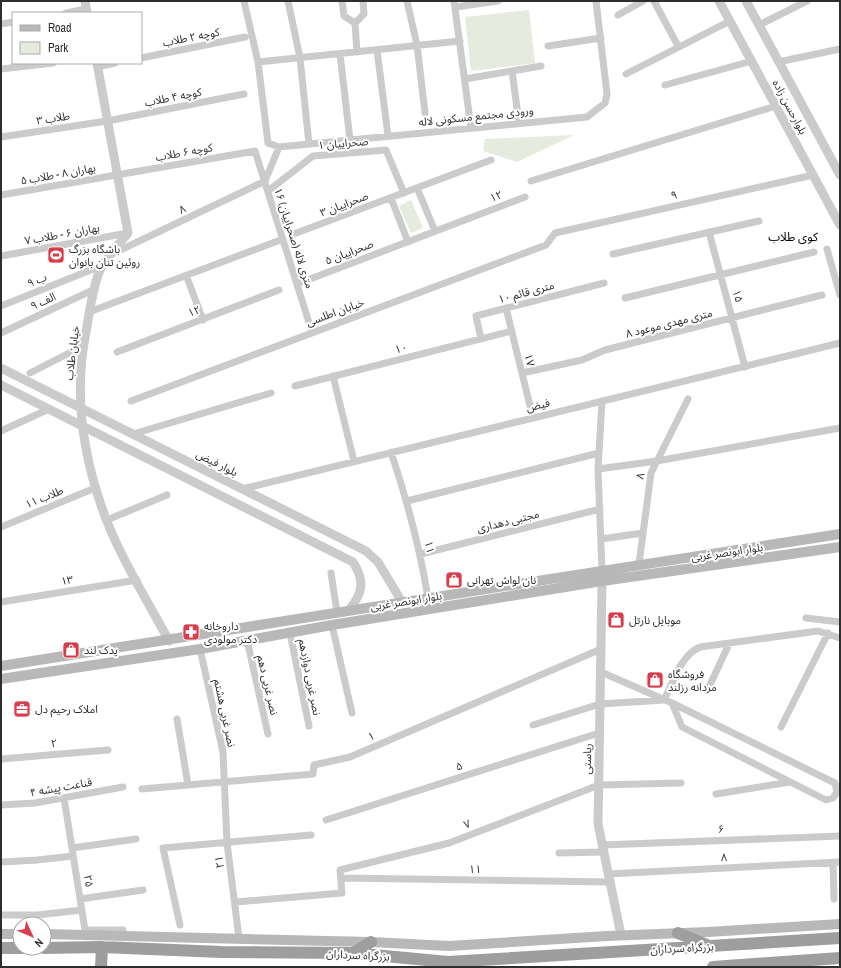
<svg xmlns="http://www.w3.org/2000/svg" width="841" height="968" font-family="'Archivo Narrow','Noto Sans Arabic',sans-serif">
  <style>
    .green { fill: #e5ebdd }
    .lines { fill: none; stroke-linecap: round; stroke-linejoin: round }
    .minor { stroke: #cbcbcb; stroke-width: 7 }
    .tertiary { stroke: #cbcbcb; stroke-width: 9 }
    .secondary { stroke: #b8b8b8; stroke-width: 10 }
    .trunk { stroke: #9e9e9e; stroke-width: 12 }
    .labels { text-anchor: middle; stroke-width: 4; stroke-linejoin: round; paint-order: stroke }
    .street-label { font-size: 11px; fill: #2e2e2e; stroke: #fff }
    .poi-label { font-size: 11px; fill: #2e2e2e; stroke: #fff; text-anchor: start }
    .neighbourhood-label { font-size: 12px; fill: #000; stroke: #fff }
  </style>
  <rect width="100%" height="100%" fill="#fff"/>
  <path class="green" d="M 529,10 L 535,63 L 471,71 L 465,17 Z
    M 574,135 L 517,162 L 483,151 L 485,139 Z
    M 411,200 L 423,228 L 411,233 L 399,206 Z"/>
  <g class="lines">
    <path class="minor" d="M 244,1 L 258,62 L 268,143 L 279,147
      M 288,1 L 300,58 L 309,144
      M 342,1 L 344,16 L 355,23
      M 407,1 L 417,45 L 425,113
      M 454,1 L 471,128
      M 654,1 L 678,46
      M 456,7 L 498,1
      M 66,13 L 86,9
      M 618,15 L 643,1
      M 1,24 L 13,22
      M 759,25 L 807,1
      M 548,46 L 601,38
      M 377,50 L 388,136
      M 357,52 L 355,23 L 364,14 L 363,1
      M 340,54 L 350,140
      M 141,58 L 245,37
      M 258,62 L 460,41
      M 778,62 L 840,49
      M 97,67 L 115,63
      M 1,69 L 53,63
      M 512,71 L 519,123
      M 626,74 L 730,21
      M 465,79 L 541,66
      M 665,85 L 752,61
      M 1,137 L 107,121 L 244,94
      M 531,181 L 776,106
      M 417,188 L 435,231
      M 268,191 L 313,156 L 386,150 L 404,193
      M 1,195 L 255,151 L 312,332
      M 391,198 L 408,242
      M 709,232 L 745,367
      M 291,235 L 491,160
      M 827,249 L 840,295
      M 613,254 L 759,221
      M 110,255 L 265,181 L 279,147 L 587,117 L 605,103 L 607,94 L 596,1
      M 1,256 L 128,233
      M 186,275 L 203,320
      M 297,284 L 525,197
      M 625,298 L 814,252
      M 1,306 L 103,265
      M 506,308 L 533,418
      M 89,312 L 283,239
      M 1,333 L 95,289
      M 481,339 L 476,316 L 604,283
      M 117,352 L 279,290
      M 30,373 L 83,346
      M 522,373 L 582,360 L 605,350 L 822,295
      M 333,376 L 354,461
      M 295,386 L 512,331
      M 131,401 L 546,245 L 555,233 L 813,175
      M 1,431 L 49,409
      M 133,434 L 271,393
      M 391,452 C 407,500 420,548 428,598
      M 598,469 L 657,461 L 840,428
      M 242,489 L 840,343
      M 407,501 L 599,453
      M 107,520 L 167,495
      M 1,527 L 95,488
      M 601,539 L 643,533
      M 421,554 L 600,509
      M 639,564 L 651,473 L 688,399
      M 602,570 L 598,469 L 602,401
      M 331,573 L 337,612
      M 1,602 L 137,580
      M 806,618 L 840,622
      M 332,625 L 352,713
      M 290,633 L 309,726
      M 247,640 L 268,734
      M 200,649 L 223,752 L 227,843 L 239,938
      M 601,672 L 672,703 L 682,727 L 826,800 L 833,798 L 837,792 L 835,783 L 672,703
      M 708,689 L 729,644
      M 177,719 L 188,785
      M 533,725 L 600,704 L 664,700 C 674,681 680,656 700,647 L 818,631 L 840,638
      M 781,727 L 828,633
      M 1,759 L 108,750
      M 142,789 L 313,774 L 314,765 L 350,757 L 601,649
      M 716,794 L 790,782
      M 64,798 L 85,930 L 123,930
      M 1,805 L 35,803 L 123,787
      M 326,820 L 599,733
      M 602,845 L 840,836
      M 72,848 L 136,839
      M 559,853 L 604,852
      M 1,862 L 37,860 L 73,856
      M 833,863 L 834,899
      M 608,874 L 840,862
      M 341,878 L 610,882
      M 80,899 L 143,890
      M 235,902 L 342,893 L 340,870 L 449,843 L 599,785 L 681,783
      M 1,915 L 37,915 L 82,910
      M 180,925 L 163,848 L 311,835"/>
    <path class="tertiary" d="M 85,1 L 87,13
      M 719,1 L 840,225
      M 746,1 L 840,175
      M 97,63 L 128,233 C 118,245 107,256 100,270 C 93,285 89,315 86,332 C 73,396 83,458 106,519 C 122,560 148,602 169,641
      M 1,368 L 366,551 L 378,562 L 402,602
      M 1,385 L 353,562 C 365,581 363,593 349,610
      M 602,581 L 598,824 L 621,935"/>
    <path class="secondary" d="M 1,666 C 281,623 560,576 840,534
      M 1,679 L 200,649 L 332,625 L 602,581 L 840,547
      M 1,934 L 20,934
      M 44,934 L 371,942 L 449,946 L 607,936 L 708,932 L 840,924"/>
    <path class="trunk" d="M 678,933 L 707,945
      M 1,948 L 36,948
      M 44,948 L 102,947 L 221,952 L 353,953 L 448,962 L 840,938
      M 353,953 L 371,942
      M 101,967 L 102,947
      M 713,967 L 840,958"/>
  </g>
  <defs>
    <g id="stadium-square" transform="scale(0.9)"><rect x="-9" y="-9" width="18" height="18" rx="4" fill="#d83d4d" stroke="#fff"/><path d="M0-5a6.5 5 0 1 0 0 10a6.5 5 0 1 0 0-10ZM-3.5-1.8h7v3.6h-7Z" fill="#fff"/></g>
    <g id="shop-square" transform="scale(0.9)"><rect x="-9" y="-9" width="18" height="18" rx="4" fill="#d83d4d" stroke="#fff"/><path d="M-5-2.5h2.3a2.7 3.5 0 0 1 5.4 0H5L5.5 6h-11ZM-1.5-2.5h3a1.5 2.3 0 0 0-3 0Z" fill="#fff"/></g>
    <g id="pharmacy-square" transform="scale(0.9)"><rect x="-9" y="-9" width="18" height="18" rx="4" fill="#d83d4d" stroke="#fff"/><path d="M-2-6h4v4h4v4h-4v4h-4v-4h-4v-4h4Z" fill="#fff"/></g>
    <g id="office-square" transform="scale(0.9)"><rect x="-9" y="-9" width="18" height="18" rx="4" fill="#d83d4d" stroke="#fff"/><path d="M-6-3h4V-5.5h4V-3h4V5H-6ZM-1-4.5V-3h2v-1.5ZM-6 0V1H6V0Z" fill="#fff"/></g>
  </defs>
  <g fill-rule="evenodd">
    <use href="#stadium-square" x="56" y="255"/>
    <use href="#shop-square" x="454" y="580"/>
    <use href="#shop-square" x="616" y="620"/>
    <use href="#pharmacy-square" x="191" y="632"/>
    <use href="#shop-square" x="71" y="650"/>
    <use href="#shop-square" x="655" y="680"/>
    <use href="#office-square" x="22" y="709"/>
  </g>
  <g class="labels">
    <g class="street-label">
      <text transform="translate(191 37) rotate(-11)" y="4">کوچه ۲ طلاب</text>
      <text transform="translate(173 97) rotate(-11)" y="4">کوچه ۴ طلاب</text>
      <text transform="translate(790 107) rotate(62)" y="4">بلوارحسن زاده</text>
      <text transform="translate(476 116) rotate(-6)" y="4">ورودی مجتمع مسکونی لاله</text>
      <text transform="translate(53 118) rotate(-9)" y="4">طلاب ۳</text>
      <text transform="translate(343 143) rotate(-5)" y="4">صحراییان ۱</text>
      <text transform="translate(184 152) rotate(-10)" y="4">کوچه ۶ طلاب</text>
      <text transform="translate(58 174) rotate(-10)" y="4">بهاران ۸ - طلاب ۵</text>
      <text transform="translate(674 195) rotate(-13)" y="4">۹</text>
      <text transform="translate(496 196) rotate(-21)" y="4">۱۲</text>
      <text transform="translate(344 204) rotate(-21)" y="4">صحراییان ۳</text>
      <text transform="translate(182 209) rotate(-26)" y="4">۸</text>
      <text transform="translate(62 234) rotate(-10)" y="4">بهاران ۶ - طلاب ۷</text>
      <text transform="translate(294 238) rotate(72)" y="4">۱۶ متری لاله (صحراییان)</text>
      <text transform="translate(349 252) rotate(-21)" y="4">۵ صحراییان</text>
      <text transform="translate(37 280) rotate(-22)" y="4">۹ ب</text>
      <text transform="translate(526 292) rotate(-15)" y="4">۱۰ متری قائم</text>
      <text transform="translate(738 296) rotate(75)" y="4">۱۵</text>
      <text transform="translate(43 301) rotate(-25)" y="4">۹ الف</text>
      <text transform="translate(194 311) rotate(-21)" y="4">۱۲</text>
      <text transform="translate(335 312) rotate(-20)" y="4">خيابان اطلسى</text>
      <text transform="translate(669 323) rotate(-14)" y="4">۸ متری مهدی موعود</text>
      <text transform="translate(401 348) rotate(-14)" y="4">۱۰</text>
      <text transform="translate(72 353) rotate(-83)" y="4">خیابان طلاب</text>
      <text transform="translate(530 360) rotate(76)" y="4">۱۷</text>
      <text transform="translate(538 405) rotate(-14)" y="4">فیض</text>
      <text transform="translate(217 463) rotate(27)" y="4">بلوار فیض</text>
      <text transform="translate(640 476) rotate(-79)" y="4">۸</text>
      <text transform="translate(44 497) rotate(-22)" y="4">طلاب ۱۱</text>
      <text transform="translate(508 521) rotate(-14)" y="4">مجتبی دهداری</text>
      <text transform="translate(430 547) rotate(77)" y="4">۱۱</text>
      <text transform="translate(727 552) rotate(-8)" y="4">بلوار ابونصر غربی</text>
      <text transform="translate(67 580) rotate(-9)" y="4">۱۳</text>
      <text transform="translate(406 601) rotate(-9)" y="4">بلوار ابونصر غربی</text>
      <text transform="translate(310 677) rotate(79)" y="4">نصر غربی دوازدهم</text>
      <text transform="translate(268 685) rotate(77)" y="4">نصر غربی دهم</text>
      <text transform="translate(225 713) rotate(78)" y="4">نصر غربی هشتم</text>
      <text transform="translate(371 736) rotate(-23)" y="4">۱</text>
      <text transform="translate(54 743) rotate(-5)" y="4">۲</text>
      <text transform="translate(587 759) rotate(-89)" y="4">ریاستی</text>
      <text transform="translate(459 766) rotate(-18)" y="4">۵</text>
      <text transform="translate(61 787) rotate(-10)" y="4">قناعت پیشه ۴</text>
      <text transform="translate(467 824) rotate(-21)" y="4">۷</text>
      <text transform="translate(721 829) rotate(-2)" y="4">۶</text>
      <text transform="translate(724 857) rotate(-3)" y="4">۸</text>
      <text transform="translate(219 862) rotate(-97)" y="4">۲۱</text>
      <text transform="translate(475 869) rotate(1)" y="4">۱۱</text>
      <text transform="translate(89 881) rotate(81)" y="4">۲۵</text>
      <text transform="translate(682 948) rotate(-3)" y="4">بزرگراه سرداران</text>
      <text transform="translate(358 955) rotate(3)" y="4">بزرگراه سرداران</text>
    </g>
    <g class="poi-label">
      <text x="69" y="253">باشگاه بزرگ<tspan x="69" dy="13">روئین تنان بانوان</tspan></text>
      <text x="467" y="584">نان لواش تهرانی</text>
      <text x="629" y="624">موبایل نارتل</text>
      <text x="204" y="630">داروخانه<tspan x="204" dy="13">دکتر مولودی</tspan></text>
      <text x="84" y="654">یدک لند</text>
      <text x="668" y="678">فروشگاه<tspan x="668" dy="13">مردانه رزلند</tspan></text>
      <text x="35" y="713">املاک رحیم دل</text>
    </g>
    <g class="neighbourhood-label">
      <text x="793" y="241">کوی طلاب</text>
    </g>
  </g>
  <rect width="841" height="968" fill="none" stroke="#2e2e2e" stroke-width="4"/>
  <rect x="12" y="12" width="130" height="52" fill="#ffffff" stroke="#ababab"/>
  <rect x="20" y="25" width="20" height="6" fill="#b8b8b8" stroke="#ababab"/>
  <text x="48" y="32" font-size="12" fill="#2e2e2e">Road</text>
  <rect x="20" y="42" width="20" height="12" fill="#e5ebdd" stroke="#ababab"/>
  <text x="48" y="52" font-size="12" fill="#2e2e2e">Park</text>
  <g transform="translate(32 936) rotate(134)"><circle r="19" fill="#ffffff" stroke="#ababab"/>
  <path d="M0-3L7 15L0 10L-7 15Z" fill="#d83d4d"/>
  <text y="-6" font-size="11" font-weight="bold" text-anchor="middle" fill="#2e2e2e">N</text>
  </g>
</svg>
